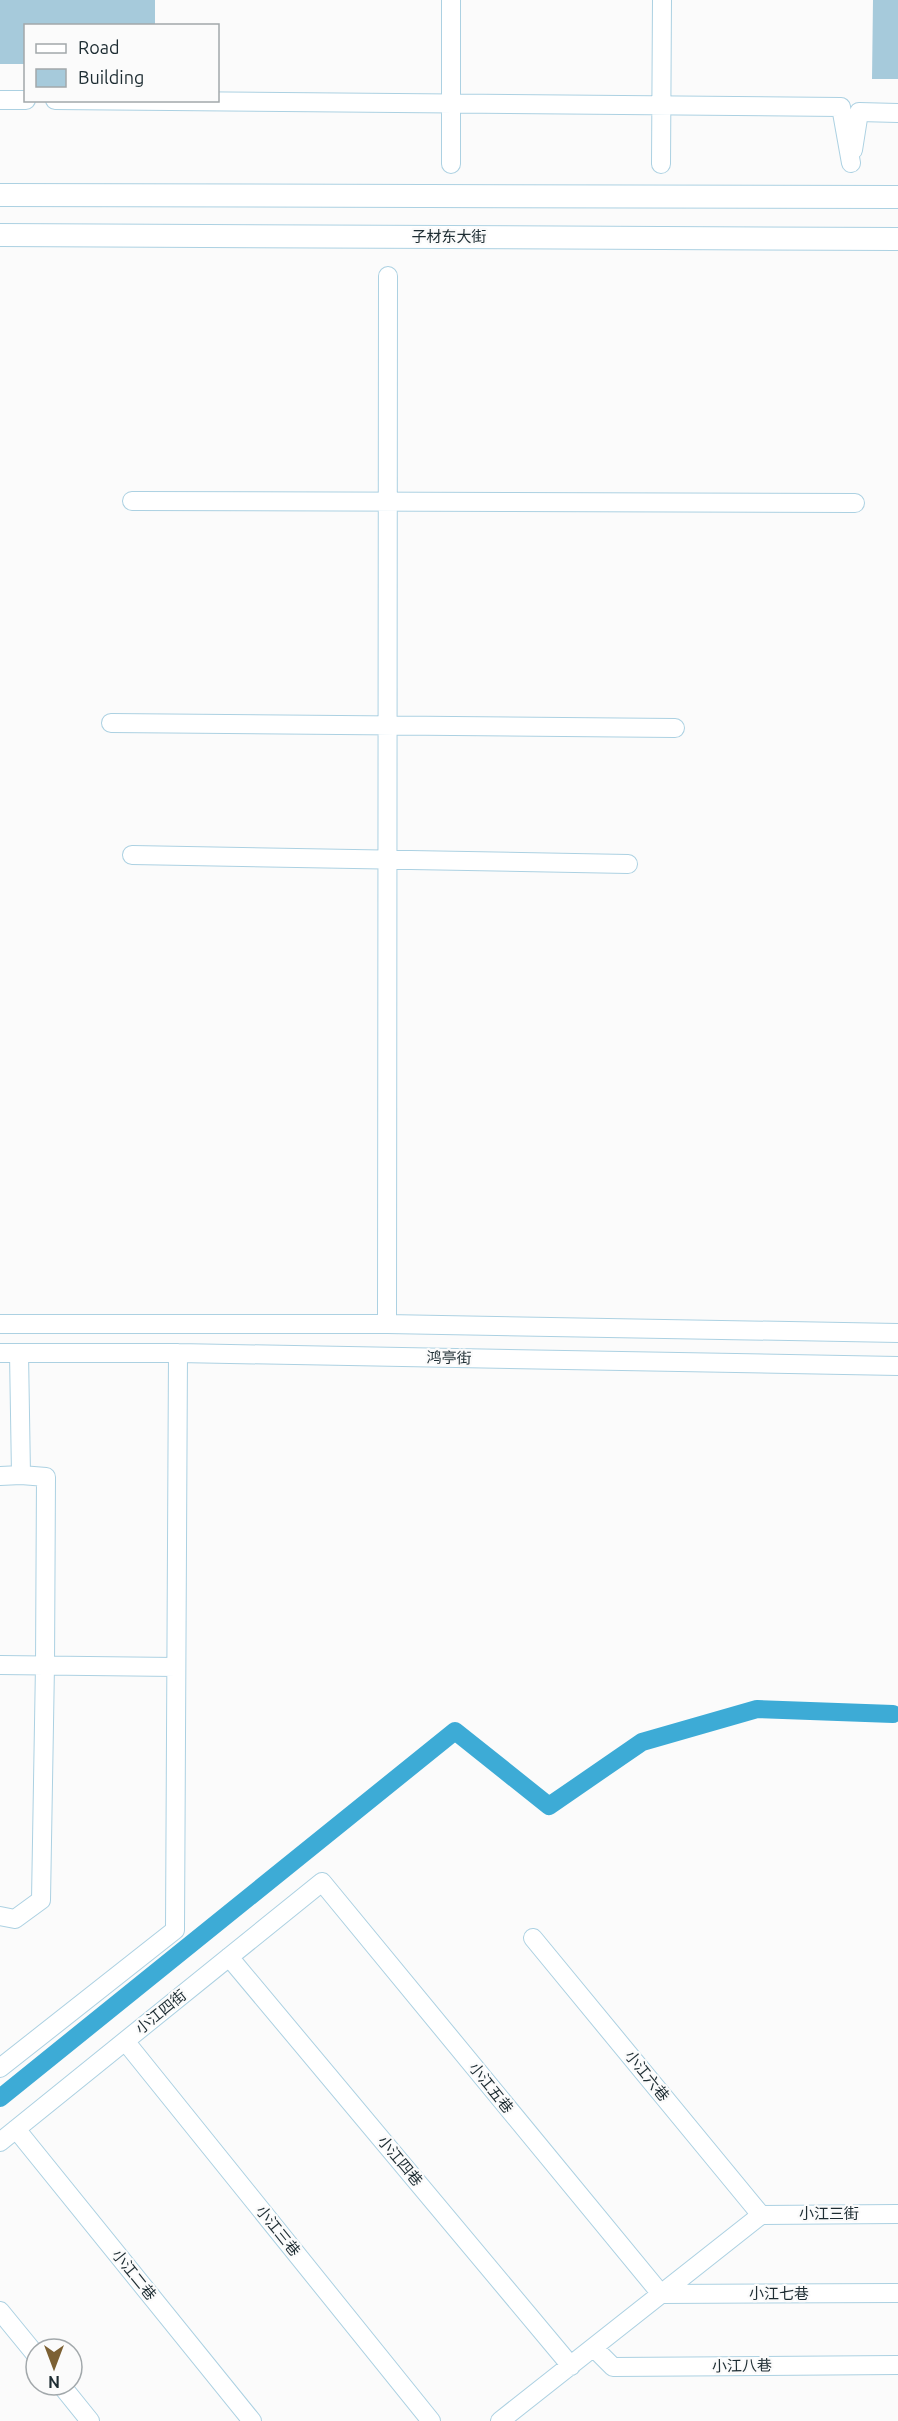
<svg xmlns="http://www.w3.org/2000/svg" width="898" height="2421" font-family="Ubuntu,'Noto Sans SC',sans-serif">
  <style>
    .lines { fill: none; stroke-linecap: round; stroke-linejoin: round }
    .canal { stroke: #3dabd6; stroke-width: 18 }
    .building { fill: #a6cadb }
    .minor-casing { stroke: #acd1e2; stroke-width: 20 }
    .major-casing { stroke: #acd1e2; stroke-width: 24 }
    .minor { stroke: #fff; stroke-width: 18 }
    .major { stroke: #fff; stroke-width: 22 }
    .labels { text-anchor: middle; stroke-width: 4.5; stroke-linejoin: round; paint-order: stroke }
    .street-label { font-size: 15px; fill: #1d2c32; stroke: #fbfbfb }
  </style>
  <rect width="100%" height="100%" fill="#fbfbfb"/>
  <g class="lines">
    <path class="canal" d="M 0,2098 L 455,1731 L 549,1806 L 642,1742 L 757,1709 L 893,1714"/>
  </g>
  <path class="building" d="M 0,0 L 155,0 L 155,26 L 26,26 L 26,64 L 0,64 Z
    M 873,0 L 898,0 L 898,79 L 872,79 Z"/>
  <g class="lines">
    <g class="minor-casing">
      <path id="minor" d="M 451,0 L 451,164
        M 0,100 L 26,100
        M 55,100 L 841,107 L 851,163
        M 853,150 L 859,112 L 898,113
        M 661,164 L 662,0
        M 132,501 L 855,503
        M 111,723 L 675,728
        M 132,855 L 628,864
        M 0,1324 L 387,1324 L 898,1333
        M 387,1324 L 388,276
        M 0,1353 L 178,1353 L 898,1366
        M 0,1476 L 21,1475 L 19,1353
        M 0,1665 L 176,1667
        M 0,1916 L 15,1919 L 41,1900 L 45,1665 L 46,1477 L 21,1475
        M 533,1938 L 761,2215
        M 229,1957 L 571,2366
        M 125,2041 L 431,2421
        M 0,2068 L 175,1930 L 178,1353
        M 16,2129 L 252,2421
        M 0,2142 L 322,1882 L 661,2294 L 898,2293
        M 761,2215 L 898,2214
        M 0,2311 L 36,2355
        M 594,2348 L 613,2367 L 898,2365
        M 61,2385 L 90,2421
        M 500,2421 L 761,2215"/>
    </g>
    <g class="major-casing">
      <path id="major" d="M 0,195 L 898,197
        M 0,235 L 898,239"/>
    </g>
    <use href="#minor" class="minor"/>
    <use href="#major" class="major"/>
  </g>
  <g class="labels">
    <g class="street-label">
      <text x="449" y="242">子材东大街</text>
      <text transform="translate(449 1358) rotate(1)" y="5">鸿亭街</text>
      <text transform="translate(161 2012) rotate(-39)" y="5">小江四街</text>
      <text transform="translate(647 2076) rotate(51)" y="5">小江六巷</text>
      <text transform="translate(491 2088) rotate(51)" y="5">小江五巷</text>
      <text transform="translate(400 2161) rotate(50)" y="5">小江四巷</text>
      <text x="829" y="2219">小江三街</text>
      <text transform="translate(278 2231) rotate(51)" y="5">小江三巷</text>
      <text transform="translate(134 2275) rotate(51)" y="5">小江二巷</text>
      <text x="779" y="2299">小江七巷</text>
      <text transform="translate(742 2366) rotate(-1)" y="5">小江八巷</text>
    </g>
  </g>
  <rect x="24" y="24" width="195" height="78" fill="#fbfbfb" stroke="#a2a8ab" stroke-width="1.5"/>
  <rect x="36" y="44" width="30" height="9" fill="#ffffff" stroke="#a2a8ab" stroke-width="1.5"/>
  <text x="78" y="54" font-size="18" fill="#1d2c32">Road</text>
  <rect x="36" y="69" width="30" height="18" fill="#a6cadb" stroke="#a2a8ab" stroke-width="1.5"/>
  <text x="78" y="84" font-size="18" fill="#1d2c32">Building</text>
  <g transform="translate(54 2367) rotate(180)"><circle r="28" fill="#fbfbfb" stroke="#a2a8ab" stroke-width="1.5"/>
  <path d="M0-4.5L10 22L0 15L-10 22Z" fill="#7c6033"/>
  <text y="-9" font-size="16" font-weight="bold" text-anchor="middle" fill="#1d2c32">N</text>
  </g>
</svg>
